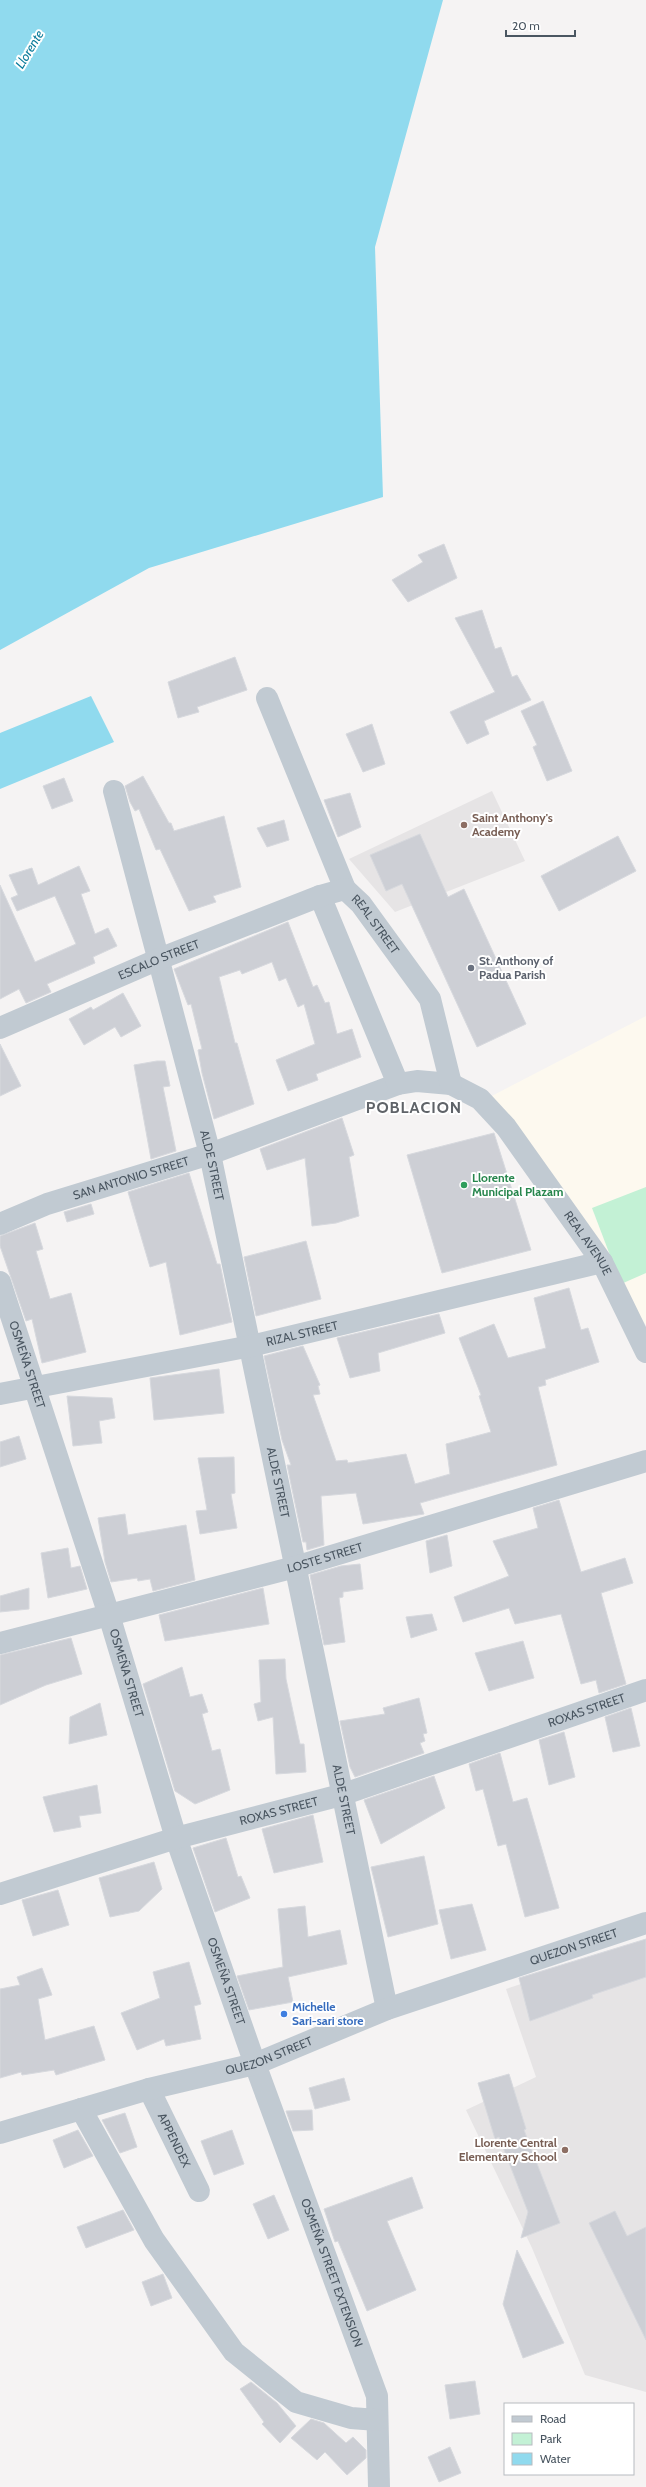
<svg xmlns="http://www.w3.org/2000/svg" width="646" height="2487" font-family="Cabin,sans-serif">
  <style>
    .commercial { fill: #fdf9ef }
    .education { fill: #e6e4e5 }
    .green { fill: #c3f1d5 }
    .water { fill: #90daee }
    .building { fill: #cdcfd5; stroke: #d7d9de }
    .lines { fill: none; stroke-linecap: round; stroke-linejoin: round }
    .minor { stroke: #c1cad2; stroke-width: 22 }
    .tertiary { stroke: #c1cad2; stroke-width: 22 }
    .education-dot { fill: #8d6e63; stroke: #fff; stroke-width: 1.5 }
    .worship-dot { fill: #6b7280; stroke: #fff; stroke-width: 1.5 }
    .leisure-dot { fill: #2e9e5b; stroke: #fff; stroke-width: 1.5 }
    .shop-dot { fill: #3f7fe0; stroke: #fff; stroke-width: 1.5 }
    .labels { text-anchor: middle; stroke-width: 4; stroke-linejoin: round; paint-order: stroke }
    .education-label { font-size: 12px; font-weight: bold; fill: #785e54; stroke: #fff; text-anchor: start }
    .street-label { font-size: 12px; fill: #4a5661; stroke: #fff }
    .worship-label { font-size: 12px; font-weight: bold; fill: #5b616d; stroke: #fff; text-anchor: start }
    .leisure-label { font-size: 12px; font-weight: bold; fill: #27864d; stroke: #fff; text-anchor: start }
    .shop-label { font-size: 12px; font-weight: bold; fill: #366cbe; stroke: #fff; text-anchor: start }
    .water-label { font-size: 13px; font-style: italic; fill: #0c7c9b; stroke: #fff }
    .district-label { font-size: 16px; font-weight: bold; letter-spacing: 1px; fill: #5f6368; stroke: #fff }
  </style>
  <rect width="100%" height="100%" fill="#f5f3f3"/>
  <path class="commercial" d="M 646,1016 L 646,1325 L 486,1099 Z"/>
  <path class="education" d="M 492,791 L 525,861 L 395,912 L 349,859 Z
    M 646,1943 L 646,2392 L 585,2375 L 532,2248 L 466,2110 L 536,2077 L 506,1989 Z"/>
  <path class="green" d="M 646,1187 L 646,1273 L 621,1284 L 592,1208 Z"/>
  <path class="water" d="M 0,0 L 443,0 L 375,247 L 383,497 L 149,568 L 0,650 Z
    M 91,696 L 114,742 L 0,789 L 0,733 Z"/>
  <path class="building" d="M 444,544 L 457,578 L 408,602 L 392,580 L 423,562 L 418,555 Z
    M 482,610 L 495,649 L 501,647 L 512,677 L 517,675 L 531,700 L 484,721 L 489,734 L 467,744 L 450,712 L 495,692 L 455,618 Z
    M 235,657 L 247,690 L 197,707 L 199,712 L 178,718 L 168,682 Z
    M 543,701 L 572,771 L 547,781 L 533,747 L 537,745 L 521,711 Z
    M 372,724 L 385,764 L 363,772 L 346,734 Z
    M 143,776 L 169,823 L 171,823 L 174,831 L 224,816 L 241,887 L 213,896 L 216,902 L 189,911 L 160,849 L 156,850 L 139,809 L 135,811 L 130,802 L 125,786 Z
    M 64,778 L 73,801 L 52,809 L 43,786 Z
    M 350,793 L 361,827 L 338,837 L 324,800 Z
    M 284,820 L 289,840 L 267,847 L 257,828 Z
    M 420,834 L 448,897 L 464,889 L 526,1024 L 477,1047 L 402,884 L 386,891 L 370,855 Z
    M 618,836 L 636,871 L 559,911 L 541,876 Z
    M 79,866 L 90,891 L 81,894 L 95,934 L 108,928 L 117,946 L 93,957 L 95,963 L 47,984 L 51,992 L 26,1003 L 19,989 L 0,999 L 0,885 L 35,962 L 76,944 L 55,896 L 17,911 L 11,898 L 18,895 L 9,875 L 32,868 L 38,885 Z
    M 288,922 L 313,987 L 317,985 L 325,1003 L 329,1002 L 337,1034 L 352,1029 L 361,1057 L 316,1074 L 318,1080 L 288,1091 L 276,1060 L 315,1044 L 304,1004 L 298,1007 L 286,978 L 279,981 L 272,962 L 242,974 L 240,970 L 219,977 L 235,1043 L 237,1043 L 254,1104 L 214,1119 L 202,1073 L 198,1050 L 202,1049 L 191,1004 L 188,1005 L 174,969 Z
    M 123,993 L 141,1026 L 121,1037 L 115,1027 L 84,1045 L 69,1019 L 91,1007 L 93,1010 Z
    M 0,1044 L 21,1086 L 0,1096 Z
    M 157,1061 L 165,1061 L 170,1086 L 163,1087 L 176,1151 L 151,1159 L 134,1065 Z
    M 342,1118 L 354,1155 L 349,1157 L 359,1216 L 336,1223 L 312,1226 L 305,1158 L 267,1170 L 260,1149 Z
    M 494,1133 L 531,1250 L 442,1273 L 407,1155 Z
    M 189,1173 L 217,1264 L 220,1264 L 232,1322 L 180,1335 L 166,1262 L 150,1267 L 128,1192 Z
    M 91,1204 L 94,1214 L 67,1222 L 64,1212 Z
    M 35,1223 L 43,1249 L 36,1251 L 50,1299 L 71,1293 L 86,1352 L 42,1363 L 32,1319 L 26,1321 L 0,1246 L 0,1236 Z
    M 306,1241 L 321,1299 L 256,1316 L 244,1257 Z
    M 569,1288 L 581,1330 L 588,1328 L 599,1362 L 545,1380 L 546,1385 L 538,1387 L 557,1465 L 420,1503 L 424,1514 L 363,1524 L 356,1493 L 321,1496 L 324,1545 L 307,1550 L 306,1542 L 303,1542 L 287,1465 L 291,1465 L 282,1440 L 264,1356 L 303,1346 L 320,1385 L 318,1386 L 320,1394 L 313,1395 L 336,1461 L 347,1460 L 348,1463 L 406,1454 L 415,1484 L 450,1474 L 446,1444 L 491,1432 L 479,1396 L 481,1395 L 459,1338 L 494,1324 L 508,1358 L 546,1348 L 534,1298 Z
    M 439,1314 L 445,1333 L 378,1353 L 380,1371 L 350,1378 L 337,1338 Z
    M 219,1369 L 224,1413 L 154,1420 L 150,1378 Z
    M 67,1396 L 112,1398 L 115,1418 L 99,1421 L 102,1443 L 73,1446 Z
    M 19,1436 L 26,1459 L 0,1467 L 0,1442 Z
    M 234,1457 L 235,1493 L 231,1494 L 237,1528 L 200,1534 L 196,1511 L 207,1510 L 198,1458 Z
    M 559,1500 L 581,1572 L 625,1558 L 633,1583 L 601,1593 L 626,1684 L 599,1693 L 596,1680 L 581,1684 L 561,1614 L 515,1624 L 509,1608 L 463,1622 L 454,1597 L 509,1576 L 493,1541 L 538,1528 L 533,1508 Z
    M 125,1514 L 128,1535 L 186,1525 L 195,1580 L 153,1591 L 150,1579 L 138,1581 L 137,1578 L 111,1582 L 105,1562 L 98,1518 Z
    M 447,1535 L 452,1566 L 430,1573 L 426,1541 Z
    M 68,1548 L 71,1568 L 80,1566 L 87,1589 L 48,1598 L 41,1553 Z
    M 360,1564 L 363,1589 L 343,1592 L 343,1597 L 339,1598 L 345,1642 L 324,1645 L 310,1575 L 341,1566 Z
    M 29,1588 L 29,1609 L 0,1612 L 0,1596 Z
    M 263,1588 L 269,1624 L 165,1641 L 159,1615 Z
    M 432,1614 L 437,1630 L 411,1638 L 406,1617 Z
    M 71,1638 L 82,1674 L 46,1685 L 0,1705 L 0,1655 Z
    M 523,1641 L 534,1678 L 489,1691 L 475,1653 Z
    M 285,1659 L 286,1679 L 300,1744 L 304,1744 L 306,1772 L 276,1774 L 273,1717 L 258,1721 L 254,1704 L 261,1702 L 259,1660 Z
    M 182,1667 L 190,1697 L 202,1694 L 208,1712 L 202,1714 L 212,1751 L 220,1749 L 230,1790 L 195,1804 L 175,1791 L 143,1684 Z
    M 419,1698 L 427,1733 L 423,1734 L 425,1741 L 420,1743 L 424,1753 L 355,1777 L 350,1767 L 340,1721 L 385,1714 L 383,1708 Z
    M 100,1703 L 107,1735 L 69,1744 L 70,1717 Z
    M 631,1708 L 640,1746 L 613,1752 L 605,1717 Z
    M 564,1732 L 575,1777 L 549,1785 L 539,1740 Z
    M 500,1753 L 513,1802 L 527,1798 L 559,1908 L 525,1917 L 506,1844 L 498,1846 L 483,1789 L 476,1791 L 469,1764 Z
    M 434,1776 L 445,1808 L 381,1844 L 364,1800 Z
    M 97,1785 L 101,1813 L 79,1816 L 81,1827 L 54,1832 L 43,1797 Z
    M 313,1815 L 323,1862 L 274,1873 L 262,1829 Z
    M 226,1838 L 238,1877 L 241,1876 L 250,1898 L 215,1912 L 193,1848 Z
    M 424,1856 L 438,1924 L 388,1937 L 371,1867 Z
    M 154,1862 L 162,1889 L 139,1911 L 110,1917 L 99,1878 Z
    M 58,1890 L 69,1925 L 33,1936 L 22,1900 Z
    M 472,1904 L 486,1950 L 451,1959 L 439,1910 Z
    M 305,1906 L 308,1937 L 340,1930 L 347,1964 L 288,1977 L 293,2002 L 249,2010 L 237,1976 L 283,1967 L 278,1909 Z
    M 646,1939 L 646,1977 L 592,1995 L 593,1998 L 530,2021 L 519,1978 Z
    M 189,1962 L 201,2004 L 194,2006 L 201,2039 L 166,2046 L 164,2039 L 137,2050 L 121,2013 L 160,1998 L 153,1972 Z
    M 42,1968 L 52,1995 L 38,1999 L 45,2040 L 94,2026 L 105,2060 L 56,2075 L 54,2070 L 22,2075 L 21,2072 L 0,2078 L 0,1989 L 20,1985 L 17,1977 Z
    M 509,2074 L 526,2129 L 524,2130 L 560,2223 L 521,2238 L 528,2212 L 499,2137 L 495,2139 L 478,2083 Z
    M 344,2078 L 350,2100 L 315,2109 L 309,2088 Z
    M 312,2110 L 313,2130 L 293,2131 L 286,2111 Z
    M 125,2113 L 137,2147 L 120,2153 L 102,2120 Z
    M 78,2130 L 93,2156 L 64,2168 L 53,2140 Z
    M 232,2130 L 244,2164 L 214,2175 L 201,2141 Z
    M 412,2177 L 423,2208 L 387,2221 L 416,2290 L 367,2311 L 338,2241 L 335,2242 L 324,2209 Z
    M 274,2195 L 289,2230 L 268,2239 L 253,2204 Z
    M 123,2210 L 134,2230 L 86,2248 L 77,2227 Z
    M 615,2211 L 627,2236 L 646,2227 L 646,2340 L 589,2223 Z
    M 517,2250 L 564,2343 L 523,2358 L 503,2304 Z
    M 163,2274 L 172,2298 L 151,2306 L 142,2282 Z
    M 475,2381 L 480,2414 L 450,2419 L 445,2385 Z
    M 251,2382 L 277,2403 L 296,2426 L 280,2443 L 262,2424 L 264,2422 L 240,2389 Z
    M 311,2419 L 324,2423 L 346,2443 L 353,2437 L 366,2450 L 366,2458 L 347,2475 L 325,2452 L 317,2460 L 291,2438 Z
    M 450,2447 L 461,2473 L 439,2482 L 428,2457 Z"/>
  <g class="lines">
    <g class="minor">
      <path d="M 267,698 L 345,889"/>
      <path id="s1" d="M 114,791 L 210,1154 L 387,2009"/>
      <path id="s2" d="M 0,1224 L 47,1204 L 210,1154 L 398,1084"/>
      <path id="s3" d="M 0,1282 L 109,1615 L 176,1838 L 255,2064 L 377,2396 L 379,2487"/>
      <path id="s4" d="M 0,1394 L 251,1346 L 602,1262"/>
      <path id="s5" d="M 0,1643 L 295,1567 L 646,1461"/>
      <path id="s6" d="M 0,1894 L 176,1838 L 341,1795 L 646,1690"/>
      <path id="s7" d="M 149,2089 L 199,2191"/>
      <path d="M 81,2109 L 154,2240 L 234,2352 L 296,2402 L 351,2418 L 377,2420"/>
      <path id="s8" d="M 0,2133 L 149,2089 L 255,2064 L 387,2009 L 646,1923"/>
    </g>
    <g class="tertiary">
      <path id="s9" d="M 320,896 L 398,1084 L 417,1081 L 451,1084 L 480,1099 L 506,1127 L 602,1262 L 646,1352"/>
      <path id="s10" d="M 0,1028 L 159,959 L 320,896 L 345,889 L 361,904 L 430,999 L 451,1084"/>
    </g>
  </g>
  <g class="education-dot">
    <circle cx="464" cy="825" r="4"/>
    <circle cx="565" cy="2150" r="4"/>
  </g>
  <circle class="worship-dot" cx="471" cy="968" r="4"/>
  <circle class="leisure-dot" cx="464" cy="1185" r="4"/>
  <circle class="shop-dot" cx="284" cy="2014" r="4"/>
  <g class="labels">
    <g class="education-label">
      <text x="472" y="822">Saint Anthony's<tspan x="472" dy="14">Academy</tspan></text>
      <text x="557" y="2147" text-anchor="end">Llorente Central<tspan x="557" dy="14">Elementary School</tspan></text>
    </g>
    <g class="street-label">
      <text dy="4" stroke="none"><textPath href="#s10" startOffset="419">REAL STREET</textPath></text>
      <text dy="4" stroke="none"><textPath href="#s10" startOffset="173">ESCALO STREET</textPath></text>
      <text dy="4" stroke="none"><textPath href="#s1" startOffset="387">ALDE STREET</textPath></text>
      <text dy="4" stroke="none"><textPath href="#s2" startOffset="139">SAN ANTONIO STREET</textPath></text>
      <text dy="4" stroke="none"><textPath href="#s9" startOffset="470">REAL AVENUE</textPath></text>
      <text dy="4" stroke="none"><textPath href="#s4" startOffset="308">RIZAL STREET</textPath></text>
      <text dy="4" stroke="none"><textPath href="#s3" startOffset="87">OSMEÑA STREET</textPath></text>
      <text dy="4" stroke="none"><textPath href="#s1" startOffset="711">ALDE STREET</textPath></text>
      <text dy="4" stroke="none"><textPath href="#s5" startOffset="336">LOSTE STREET</textPath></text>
      <text dy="4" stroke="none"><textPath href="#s3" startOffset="411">OSMEÑA STREET</textPath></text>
      <text dy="4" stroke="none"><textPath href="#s6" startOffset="615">ROXAS STREET</textPath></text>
      <text dy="4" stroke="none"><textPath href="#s1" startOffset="1035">ALDE STREET</textPath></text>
      <text dy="4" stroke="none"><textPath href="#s6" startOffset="291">ROXAS STREET</textPath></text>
      <text dy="4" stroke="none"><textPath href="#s8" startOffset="604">QUEZON STREET</textPath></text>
      <text dy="4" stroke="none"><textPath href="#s3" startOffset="735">OSMEÑA STREET</textPath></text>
      <text dy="4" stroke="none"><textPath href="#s8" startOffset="280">QUEZON STREET</textPath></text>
      <text dy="4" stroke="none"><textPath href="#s7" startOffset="57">APPENDEX</textPath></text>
      <text dy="4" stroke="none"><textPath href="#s3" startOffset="1045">OSMEÑA STREET EXTENSION</textPath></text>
    </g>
    <g class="worship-label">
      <text x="479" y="965">St. Anthony of<tspan x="479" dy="14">Padua Parish</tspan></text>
    </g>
    <g class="leisure-label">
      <text x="472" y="1182">Llorente<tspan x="472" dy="14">Municipal Plazam</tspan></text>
    </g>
    <g class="shop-label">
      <text x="292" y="2011">Michelle<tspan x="292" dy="14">Sari-sari store</tspan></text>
    </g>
    <g class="water-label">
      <text transform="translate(29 49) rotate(-59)" y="5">Llorente</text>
    </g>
    <g class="district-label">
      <text x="414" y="1113">POBLACION</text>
    </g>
  </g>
  <rect x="504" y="2403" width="130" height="72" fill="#ffffff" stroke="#b7bbc0"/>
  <rect x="512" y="2416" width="20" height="6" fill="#c1cad2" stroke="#b7bbc0"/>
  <text x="540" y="2423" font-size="12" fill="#4a5661">Road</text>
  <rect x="512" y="2433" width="20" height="12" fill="#c3f1d5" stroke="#b7bbc0"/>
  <text x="540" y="2443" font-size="12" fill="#4a5661">Park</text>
  <rect x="512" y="2453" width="20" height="12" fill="#90daee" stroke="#b7bbc0"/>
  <text x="540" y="2463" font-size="12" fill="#4a5661">Water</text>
  <path d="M506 30v6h69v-6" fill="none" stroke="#4a5661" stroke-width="2"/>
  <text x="512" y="30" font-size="12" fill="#4a5661" stroke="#ffffff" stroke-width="3" paint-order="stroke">20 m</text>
</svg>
